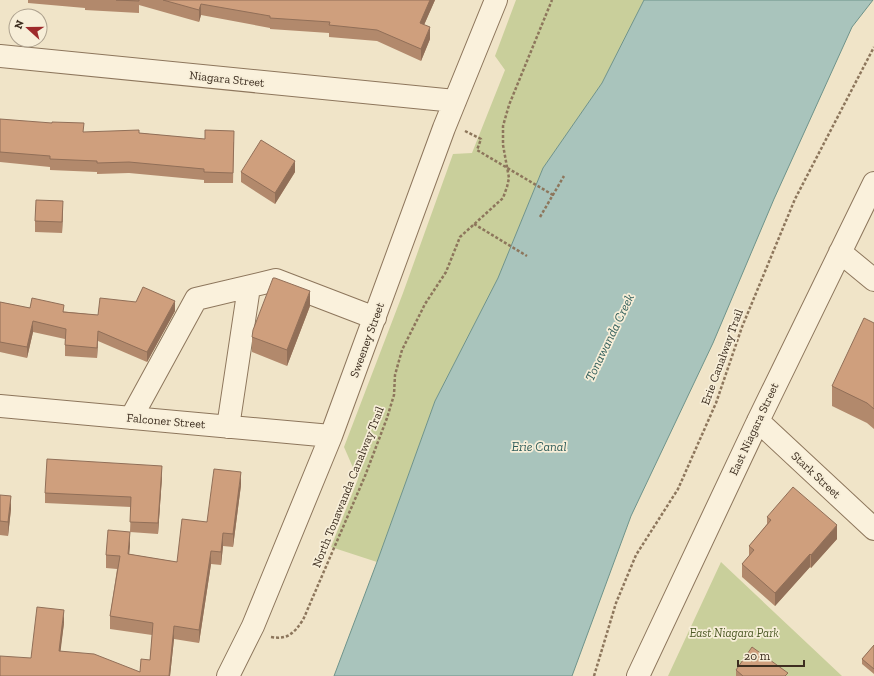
<svg xmlns="http://www.w3.org/2000/svg" width="874" height="676" font-family="'Zilla Slab',serif">
  <style>
    .green { fill: #c9cf9b }
    .water { fill: #a9c4bc; stroke: #6f938a }
    .lines { fill: none; stroke-linecap: round; stroke-linejoin: round }
    .minor-casing { stroke: #8d765c; stroke-width: 24 }
    .path { stroke: #8d765c; stroke-width: 2.5; stroke-dasharray: 3 2; stroke-linecap: butt }
    .minor { stroke: #faf1dc; stroke-width: 22 }
    .wall { fill: #b2896c }
    .shaded-wall { fill: #916f58 }
    .building { fill: #cf9f7d; stroke: #916f58 }
    .labels { text-anchor: middle; stroke-width: 3.5; stroke-linejoin: round; paint-order: stroke }
    .street-label { font-size: 12px; fill: #3d2e20; stroke: #f7eed8 }
    .park-label { font-size: 12px; font-style: italic; fill: #4d5a26; stroke: #f7eed8 }
    .water-label { font-size: 13px; font-style: italic; fill: #2f5d5a; stroke: #f7eed8 }
  </style>
  <rect width="100%" height="100%" fill="#f0e4c8"/>
  <path class="green" d="M 516,0 L 644,0 L 602,83 L 543,168 L 498,278 L 435,401 L 377,562 L 331,547 L 358,479 L 344,447 L 403,293 L 453,154 L 472,153 L 505,70 L 495,56 Z
    M 721,562 L 842,676 L 668,676 Z"/>
  <path class="water" d="M 644,0 L 873,0 L 852,27 L 774,199 L 713,343 L 631,516 L 572,676 L 334,676 L 377,562 L 435,401 L 498,278 L 543,168 L 602,83 Z"/>
  <g class="lines">
    <g class="minor-casing">
      <path id="minor" d="M 0,56 L 455,101
        M 840,252 L 874,280
        M 0,406 L 331,436
        M 131,418 L 196,299 L 276,280 L 375,318
        M 758,421 L 874,529
        M 228,427 L 249,287
        M 228,676 L 253,626 L 331,436 L 444,128 L 496,0
        M 638,676 L 758,421 L 874,183"/>
    </g>
    <path class="path" d="M 465,131 L 481,139 L 477,150 L 553,195
      M 540,217 L 564,176
      M 474,224 L 527,256
      M 271,637 C 288,640 294,633 303,620 L 365,476 L 387,418 L 394,395 L 395,375 L 402,350 L 425,304 L 446,272 L 460,237 L 503,198 L 507,187 L 509,178 L 503,145 L 503,126 L 509,105 L 552,0
      M 594,676 L 616,603 L 636,555 L 678,489 L 716,403 L 742,327 L 795,199 L 874,47"/>
    <use href="#minor" class="minor"/>
  </g>
  <path class="wall" d="M 28,0 L 435,0 L 424,25 L 430,39 L 421,61 L 377,41 L 329,37 L 329,33 L 270,29 L 270,28 L 201,15 L 199,22 L 139,5 L 139,13 L 85,10 L 85,8 L 28,3 Z
    M 0,119 L 84,132 L 139,133 L 234,142 L 233,183 L 204,183 L 204,180 L 129,173 L 97,174 L 97,172 L 50,170 L 50,167 L 0,162 Z
    M 241,172 L 295,172 L 275,204 L 241,182 Z
    M 63,212 L 62,233 L 35,232 L 35,221 Z
    M 0,302 L 30,308 L 98,315 L 175,311 L 147,362 L 98,341 L 97,358 L 65,356 L 65,339 L 33,332 L 27,358 L 0,352 Z
    M 310,306 L 287,366 L 252,352 L 252,337 Z
    M 874,323 L 874,429 L 867,423 L 832,406 L 832,386 Z
    M 162,477 L 158,534 L 130,532 L 131,507 L 45,503 L 45,493 Z
    M 241,485 L 233,547 L 223,546 L 221,565 L 211,564 L 199,643 L 174,639 L 170,676 L 0,676 L 31,658 L 64,623 L 60,651 L 140,672 L 150,660 L 152,635 L 110,629 L 110,616 L 117,569 L 106,568 L 106,555 L 130,545 L 129,554 L 177,562 L 207,522 Z
    M 0,495 L 11,509 L 8,536 L 0,535 Z
    M 767,517 L 837,539 L 811,568 L 810,567 L 775,606 L 742,577 L 742,564 L 749,556 L 749,546 L 767,524 Z
    M 874,645 L 874,674 L 862,664 L 862,659 Z
    M 736,670 L 788,676 L 736,676 Z"/>
  <path class="shaded-wall" d="M 430,0 L 435,0 L 420,34 L 420,23 Z
    M 201,4 L 201,15 L 199,22 L 199,10 Z
    M 430,27 L 430,39 L 421,61 L 421,49 Z
    M 295,161 L 295,172 L 275,204 L 275,193 Z
    M 63,201 L 63,212 L 62,233 L 62,222 Z
    M 310,291 L 310,306 L 287,366 L 287,350 Z
    M 175,301 L 175,311 L 147,362 L 147,352 Z
    M 33,321 L 33,332 L 27,358 L 27,347 Z
    M 98,331 L 98,341 L 97,358 L 97,348 Z
    M 162,466 L 162,477 L 158,534 L 158,523 Z
    M 241,472 L 241,485 L 233,547 L 233,534 Z
    M 11,496 L 11,509 L 8,536 L 8,522 Z
    M 837,525 L 837,539 L 811,568 L 811,555 Z
    M 130,532 L 130,545 L 128,567 L 128,554 Z
    M 223,533 L 223,546 L 221,565 L 221,552 Z
    M 211,551 L 211,564 L 199,643 L 199,630 Z
    M 810,554 L 810,567 L 775,606 L 775,593 Z
    M 64,610 L 64,623 L 59,664 L 59,651 Z
    M 174,626 L 174,639 L 170,676 L 169,676 Z"/>
  <path class="building" d="M 116,0 L 139,0 L 139,1 Z
    M 163,0 L 430,0 L 420,23 L 430,27 L 421,49 L 377,30 L 329,25 L 330,22 L 270,18 L 270,16 L 201,4 L 199,10 Z
    M 0,119 L 52,123 L 52,122 L 84,123 L 83,132 L 139,130 L 139,133 L 205,139 L 205,130 L 234,131 L 233,173 L 204,172 L 204,169 L 129,162 L 97,163 L 97,161 L 50,159 L 50,156 L 0,152 Z
    M 261,140 L 295,161 L 275,193 L 241,172 Z
    M 36,200 L 63,201 L 62,222 L 35,221 Z
    M 273,278 L 275,278 L 310,291 L 287,350 L 252,337 L 253,330 Z
    M 143,287 L 175,301 L 147,352 L 98,331 L 97,348 L 65,345 L 66,329 L 33,321 L 27,347 L 0,342 L 0,302 L 30,308 L 32,298 L 64,305 L 63,312 L 98,315 L 100,298 L 136,302 Z
    M 864,318 L 874,323 L 874,409 L 867,403 L 832,386 Z
    M 47,459 L 162,466 L 158,523 L 130,522 L 131,497 L 45,493 Z
    M 214,469 L 241,472 L 233,534 L 223,533 L 221,552 L 211,551 L 199,630 L 174,626 L 169,676 L 0,676 L 0,656 L 31,658 L 37,607 L 64,610 L 59,651 L 94,654 L 140,672 L 141,659 L 150,660 L 153,623 L 110,616 L 120,556 L 106,555 L 108,530 L 130,532 L 128,554 L 177,562 L 182,519 L 207,522 Z
    M 793,487 L 837,525 L 811,555 L 810,554 L 775,593 L 742,564 L 754,550 L 749,546 L 771,520 L 767,517 Z
    M 0,495 L 11,496 L 8,522 L 0,521 Z
    M 874,645 L 874,669 L 862,659 Z
    M 752,647 L 788,673 L 785,676 L 743,676 L 736,670 Z"/>
  <g class="labels">
    <g class="street-label">
      <text transform="translate(227 79) rotate(6)" y="4">Niagara Street</text>
      <text transform="translate(367 340) rotate(-70)" y="4">Sweeney Street</text>
      <text transform="translate(722 357) rotate(-70)" y="4">Erie Canalway Trail</text>
      <text transform="translate(166 421) rotate(5)" y="4">Falconer Street</text>
      <text transform="translate(754 429) rotate(-65)" y="4">East Niagara Street</text>
      <text transform="translate(816 475) rotate(43)" y="4">Stark Street</text>
      <text transform="translate(348 487) rotate(-68)" y="4">North Tonawanda Canalway Trail</text>
    </g>
    <g class="park-label">
      <text x="734" y="637">East Niagara Park</text>
    </g>
    <g class="water-label">
      <text transform="translate(609 337) rotate(-64)" y="5">Tonawanda Creek</text>
      <text x="539" y="451">Erie Canal</text>
    </g>
  </g>
  <g transform="translate(28 28) rotate(291)"><circle r="19" fill="#f7eed8" stroke="#ada18e"/>
  <path d="M0-3L7 15L0 10L-7 15Z" fill="#9e2a2b"/>
  <text y="-6" font-size="11" font-weight="bold" text-anchor="middle" fill="#3d2e20">N</text>
  </g>
  <path d="M738 660v6h66v-6" fill="none" stroke="#3d2e20" stroke-width="2"/>
  <text x="744" y="660" font-size="12" fill="#3d2e20" stroke="#f7eed8" stroke-width="3" paint-order="stroke">20 m</text>
</svg>
